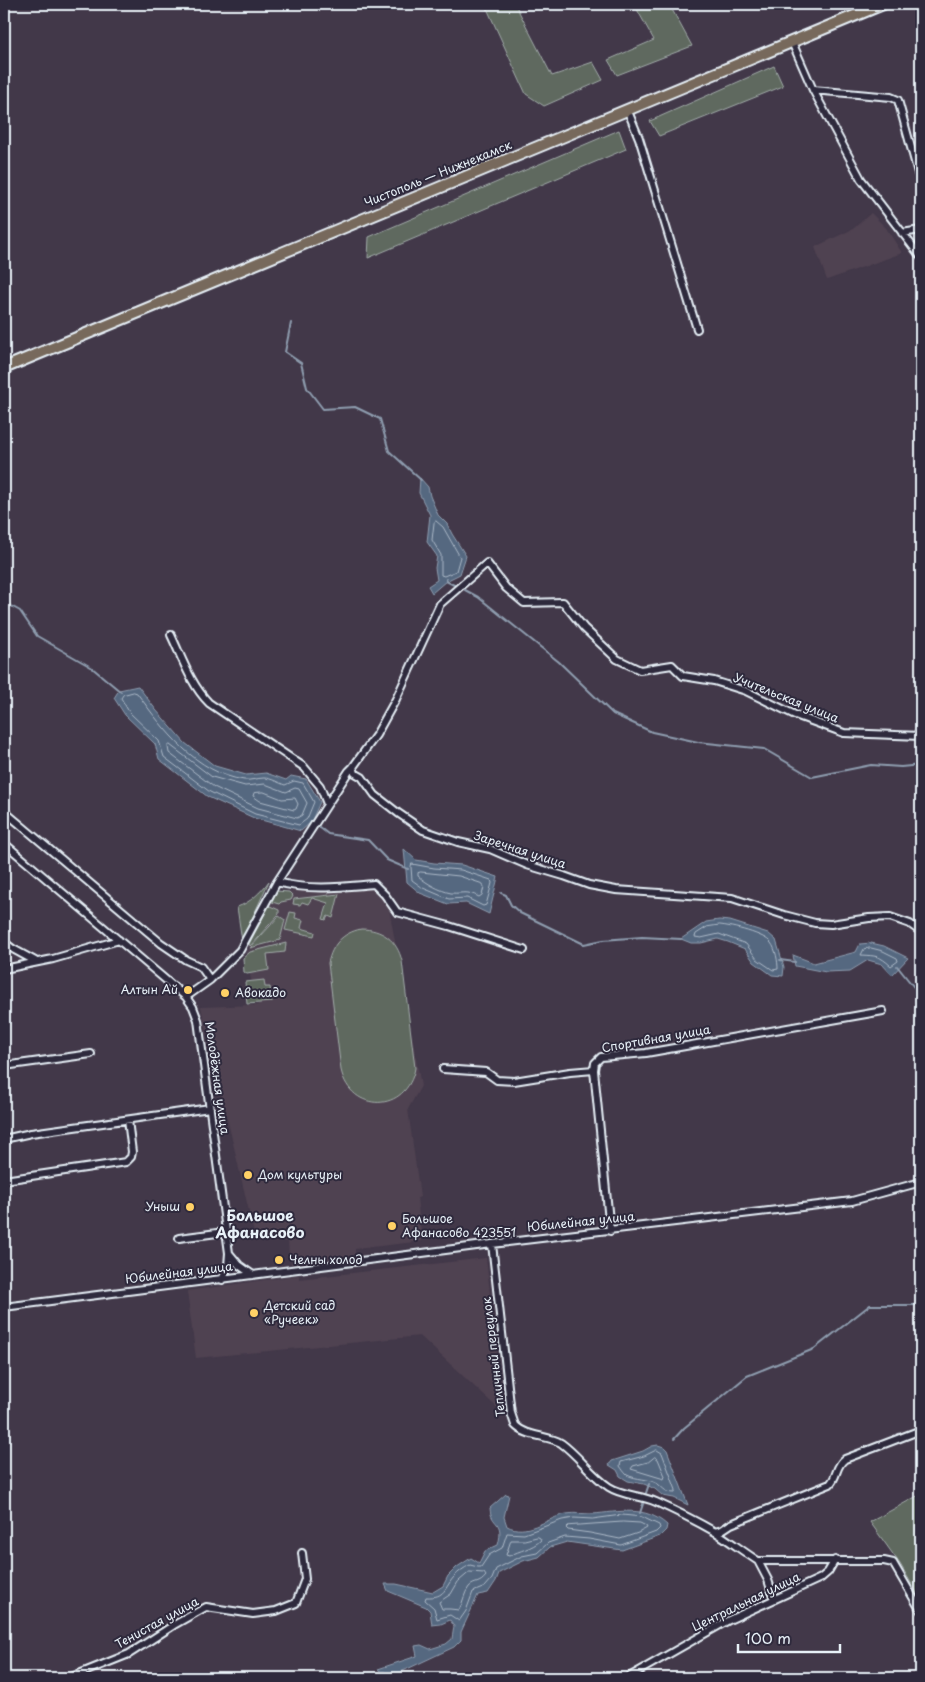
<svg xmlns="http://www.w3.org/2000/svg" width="925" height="1682" font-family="'Playpen Sans',sans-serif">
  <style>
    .built { fill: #504251 }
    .green { fill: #5e695e; stroke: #a3adab }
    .water { fill: #546780; stroke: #8f9eb0 }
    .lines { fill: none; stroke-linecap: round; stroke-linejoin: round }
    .shore { stroke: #adbac8; stroke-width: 1 }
    .stream { stroke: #8f9eb0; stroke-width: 2 }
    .minor-casing { stroke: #e8f1f8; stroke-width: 10 }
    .primary-casing { stroke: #e8f1f8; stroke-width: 14 }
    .minor { stroke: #2f2a3d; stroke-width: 6 }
    .primary { stroke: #77695c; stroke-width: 10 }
    .poi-dot { fill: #ffd166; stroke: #2f2a3d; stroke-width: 2 }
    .labels { text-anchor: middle; stroke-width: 4; stroke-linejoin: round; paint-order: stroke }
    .street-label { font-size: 12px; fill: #e8f1f8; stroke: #2f2a3d }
    .poi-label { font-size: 12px; fill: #e8f1f8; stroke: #2f2a3d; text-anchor: start }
    .quarter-label { font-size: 15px; font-weight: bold; fill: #e8f1f8; stroke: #2f2a3d }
  </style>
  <rect width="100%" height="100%" fill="#423849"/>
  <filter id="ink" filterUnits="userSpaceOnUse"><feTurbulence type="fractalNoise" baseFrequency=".02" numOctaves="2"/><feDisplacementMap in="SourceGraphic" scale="10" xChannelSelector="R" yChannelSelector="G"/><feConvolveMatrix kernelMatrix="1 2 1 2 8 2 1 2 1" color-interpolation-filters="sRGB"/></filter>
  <g filter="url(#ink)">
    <path class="built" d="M 871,213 L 886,228 L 902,253 L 827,280 L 815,247 L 853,229 Z
      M 385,886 L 421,1086 L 408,1109 L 420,1197 L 417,1198 L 422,1241 L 355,1249 L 355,1255 L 291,1264 L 291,1257 L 289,1257 L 288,1241 L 256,1241 L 201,1007 L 258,1005 L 245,956 L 277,892 Z
      M 486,1258 L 504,1414 L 420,1336 L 196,1358 L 187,1291 L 299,1275 L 299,1279 Z"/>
    <path class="green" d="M 485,4 L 515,4 L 552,76 L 593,62 L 603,80 L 544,106 L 526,94 Z
      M 634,4 L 669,4 L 692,46 L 617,75 L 608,60 L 654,40 Z
      M 774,66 L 783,86 L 659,136 L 650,121 Z
      M 619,130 L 626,149 L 368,258 L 369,237 Z
      M 269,881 L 242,941 L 237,907 C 250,903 261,892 269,881 Z
      M 276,891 L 289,892 L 293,896 L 291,900 L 281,902 L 279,904 L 272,902 L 271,900 Z
      M 339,894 L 333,918 L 328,916 L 326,920 L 323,919 L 328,903 L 312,898 L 308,904 L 302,902 L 300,905 L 293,904 L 294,899 Z
      M 270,906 L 279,910 L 279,914 L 250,946 L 249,944 L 268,908 Z
      M 290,912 L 296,913 L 295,918 L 303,920 L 301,928 L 315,932 L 314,936 L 285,930 Z
      M 279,916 L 285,920 L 280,940 L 250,948 Z
      M 361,929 C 382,929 397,940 402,961 L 415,1068 C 407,1113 351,1114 341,1070 L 328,963 C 332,945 342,933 361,929 Z
      M 286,943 L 285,952 L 267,954 L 269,970 L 247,974 L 244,972 L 243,958 L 250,952 Z
      M 264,980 L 265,987 L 270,987 L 272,1002 L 247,1004 L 245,982 Z
      M 921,1494 L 921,1600 L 900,1564 L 870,1522 Z"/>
    <path class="water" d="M 420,478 L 428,487 L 430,496 L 438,515 L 447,524 L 452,534 L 466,556 L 460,574 L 446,581 L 432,593 L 428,586 L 437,580 L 435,568 L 437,556 L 427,542 L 430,515 L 419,493 Z
      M 138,686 L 156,710 L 185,743 L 215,766 L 246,775 L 266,773 L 286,780 L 291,776 L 306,779 L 320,802 L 311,822 L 301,831 L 254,818 L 208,797 L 159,759 L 155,744 L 125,715 L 114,698 L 119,690 Z
      M 404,849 L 416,860 L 434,863 L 462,865 L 498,877 L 489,914 L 466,903 L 448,904 L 420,893 L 407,882 Z
      M 719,920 L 730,921 L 768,933 L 776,940 L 784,967 L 783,976 L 772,975 L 754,962 L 745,949 L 728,942 L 718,939 L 701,943 L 691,943 L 681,939 L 706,922 Z
      M 871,943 L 884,946 L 908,958 L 892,975 L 882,964 L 868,960 L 850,971 L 826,972 L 795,966 L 793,955 L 814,963 L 856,952 L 860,944 Z
      M 658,1445 L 664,1447 L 667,1450 L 688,1505 L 674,1498 L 663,1496 L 655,1489 L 644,1484 L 628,1481 L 620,1476 L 617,1470 L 609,1465 L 612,1461 L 643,1451 L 652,1446 Z
      M 506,1494 L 509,1495 L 504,1517 L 507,1526 C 526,1536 545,1520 562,1515 C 573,1512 582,1514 593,1514 C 619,1512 645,1505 667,1525 L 666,1530 L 660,1536 L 622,1550 L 567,1542 L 550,1547 L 539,1557 L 523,1561 L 499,1573 L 496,1581 L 488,1593 L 478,1595 L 461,1632 L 461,1640 L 454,1647 L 388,1678 L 378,1669 L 417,1656 L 415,1646 L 421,1645 L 430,1649 L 446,1644 L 452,1639 L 454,1626 L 450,1620 L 441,1624 L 432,1625 L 430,1611 L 426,1607 L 388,1591 L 385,1584 L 396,1584 L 433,1592 L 443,1586 L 448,1576 L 457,1567 L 471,1558 L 479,1563 L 485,1551 L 498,1545 C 505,1519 491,1527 490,1508 Z"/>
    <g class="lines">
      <path class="shore" d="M 436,521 L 443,527 L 460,557 L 456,571 L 444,576 L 441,575 L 441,555 L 432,540 L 434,523 Z
        M 134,692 L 137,693 C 164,730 196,773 244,780 C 251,781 257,778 264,778 C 271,778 279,783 285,785 L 294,781 L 303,783 L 314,802 L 307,819 L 299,825 L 255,814 L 210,792 L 164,757 L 159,741 L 129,712 L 121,698 L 123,695 Z
        M 170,745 L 212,777 L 245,786 L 265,784 L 286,792 L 295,788 L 299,789 L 307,803 L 302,815 L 297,818 L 258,808 L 214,787 L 169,753 L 168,747 Z
        M 264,792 L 282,799 L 295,798 L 298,804 L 296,809 L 294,810 L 260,801 L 253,796 L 254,793 Z
        M 412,864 L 434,868 L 461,870 L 491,880 L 492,883 L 486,905 L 483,906 L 467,898 L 449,899 L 423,888 L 412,880 L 411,867 Z
        M 421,872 L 459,876 L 483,884 L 484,887 L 482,895 L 479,897 C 466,890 464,894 451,893 C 440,891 426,883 418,876 L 418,873 Z
        M 720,925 C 731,926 765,934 771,943 C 776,949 778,962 778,969 L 773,970 L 757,959 L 746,944 L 719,934 L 701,938 L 695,937 L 696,934 L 707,927 Z
        M 871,948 L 883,951 L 897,958 L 898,961 L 891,966 C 879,955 876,956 861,955 L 864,949 Z
        M 657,1450 L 662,1453 L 676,1490 L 675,1493 C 666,1493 664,1489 658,1484 C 648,1478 637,1480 627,1475 C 624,1472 622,1469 620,1466 L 621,1462 L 644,1456 Z
        M 655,1457 L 658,1459 L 665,1476 L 664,1479 L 631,1469 L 633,1466 L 648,1462 Z
        M 622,1515 L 642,1517 L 659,1525 L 660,1528 L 656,1532 L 621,1545 L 589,1539 L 565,1537 L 548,1543 L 537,1553 L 522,1556 L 496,1569 L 492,1579 L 485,1587 L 473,1592 L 466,1611 L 459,1621 L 450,1615 L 437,1619 L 434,1608 L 425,1600 L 426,1597 C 446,1598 444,1588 454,1577 C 458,1572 464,1568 470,1565 L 478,1567 L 481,1567 L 489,1555 L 502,1548 L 507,1533 L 524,1534 L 562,1520 L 574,1518 L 592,1519 Z
        M 623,1522 L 640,1523 L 646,1526 L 647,1528 L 638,1533 L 620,1539 L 590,1533 L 568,1530 L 566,1528 L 568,1526 Z
        M 538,1537 L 540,1538 L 541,1540 C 532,1549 520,1550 509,1556 L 506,1555 L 511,1540 L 524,1540 Z
        M 470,1572 L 484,1573 L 486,1576 C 479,1585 475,1581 469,1587 C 464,1593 463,1603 459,1610 L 450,1609 L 442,1609 L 439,1602 L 451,1594 L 458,1582 Z"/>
      <path class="stream" d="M 291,323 L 285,352 L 301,363 L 307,388 L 323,409 L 355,407 L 380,419 L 389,451 L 421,480
        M 446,579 L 446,581 L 454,585
        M 465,590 L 478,597 L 559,662 L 613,714 L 652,732 L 698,742 L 764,749 L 812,777 L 871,765 L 901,767 L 921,765
        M 4,602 L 20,611 L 37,636 L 91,667 L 121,692
        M 319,827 L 328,834 L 368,840 L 387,860 L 408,869
        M 501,893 L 506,895 L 511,905 L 520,913 L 584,944 L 603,940 L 642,937 L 681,939
        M 780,960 L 795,962
        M 897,966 L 921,996
        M 674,1439 L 684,1428 L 747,1376 L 814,1349 L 870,1305 L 921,1305
        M 646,1493 L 649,1484
        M 640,1513 L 643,1504
        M 360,1678 L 367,1674 L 384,1672"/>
      <g class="minor-casing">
        <path id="minor" d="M 792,42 L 813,90 L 861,179 L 921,257
          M 813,90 L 891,97 L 898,100 L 921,184
          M 627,109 L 639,138 L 697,329
          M 902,233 L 921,230
          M 171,635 C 182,658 191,685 209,703 L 304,767 L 320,786 L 327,804
          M 353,767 L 355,773 L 362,777 L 375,795 L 398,813 L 423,830 L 458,842 L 490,849 L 527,865 L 564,876 L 589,885 L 616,890 L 732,898 L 784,915 L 815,923 L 831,924 L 869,918 L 890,917 L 910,924 L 921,932
          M 4,811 L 161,943 L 186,960 L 201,967 L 210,980
          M 4,843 L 186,997 L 193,1007 L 198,1020 L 229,1253 L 239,1265 L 253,1275
          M 277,882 C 309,891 342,887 374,884 L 385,895 L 397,912 L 449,926 L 524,950
          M 4,942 L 13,949 L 35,961
          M 4,969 L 53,959 L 119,940
          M 186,997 L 210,980 L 240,950 L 277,882 L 349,771 L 353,767 L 376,735 L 396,699 L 440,604 L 487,563 L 506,588 L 524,603 L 563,602 L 584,628 L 617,659 L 640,670 L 672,665 L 683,676 L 714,681 L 746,691 L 795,715 L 844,733 L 921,736
          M 4,1066 L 91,1054
          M 443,1069 L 486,1072 L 497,1080 L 514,1081 L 570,1072 L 594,1070
          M 4,1139 L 31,1133 L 210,1108
          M 4,1180 L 126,1162 L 131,1157 L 132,1152 L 128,1120
          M 610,1231 L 594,1070 L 595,1063 L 601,1057 L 646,1053 L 883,1011
          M 179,1238 L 225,1232
          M 492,1244 L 511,1413 L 515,1425 C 526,1437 547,1435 561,1443 C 579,1456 591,1475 609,1487 C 623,1496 641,1495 656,1502 C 676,1511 698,1522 717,1533 C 731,1542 744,1552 758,1561
          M 222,1280 L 228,1266 L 229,1253
          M 4,1307 L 492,1244 L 852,1201 L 921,1182
          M 715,1532 L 722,1530 L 731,1524 L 830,1484 C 838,1476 835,1466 845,1459 L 921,1430
          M 758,1561 L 884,1561 L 893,1563 L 921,1611
          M 758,1561 L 768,1580 L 774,1599
          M 69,1678 L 129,1654 L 174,1625 L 206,1607 L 253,1614 L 276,1611 L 296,1603 L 305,1579 L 302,1553
          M 627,1678 L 729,1620 L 821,1578 L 828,1572 L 835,1560"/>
      </g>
      <g class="primary-casing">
        <path id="primary" d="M 4,368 L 883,4"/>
      </g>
      <use href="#minor" class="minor"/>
      <use href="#primary" class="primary"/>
    </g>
  </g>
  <g class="poi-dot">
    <circle cx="188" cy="990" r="5"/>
    <circle cx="225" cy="993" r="5"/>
    <circle cx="248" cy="1175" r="5"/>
    <circle cx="190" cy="1207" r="5"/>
    <circle cx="392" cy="1226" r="5"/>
    <circle cx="279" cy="1260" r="5"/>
    <circle cx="254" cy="1313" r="5"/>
  </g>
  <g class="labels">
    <g class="street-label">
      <text transform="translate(438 174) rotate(-22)" y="4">Чистополь — Нижнекамск</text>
      <text transform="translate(786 698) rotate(22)" y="4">Учительская улица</text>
      <text transform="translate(520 850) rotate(18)" y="4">Заречная улица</text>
      <text transform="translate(656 1039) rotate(-10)" y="4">Спортивная улица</text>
      <text transform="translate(217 1078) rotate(82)" y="4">Молодёжная улица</text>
      <text transform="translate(581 1222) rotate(-6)" y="4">Юбилейная улица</text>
      <text transform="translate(179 1273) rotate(-7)" y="4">Юбилейная улица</text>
      <text transform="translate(494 1357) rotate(-97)" y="4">Тепличный переулок</text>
      <text transform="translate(746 1602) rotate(-26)" y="4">Центральная улица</text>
      <text transform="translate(157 1623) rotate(-29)" y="4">Тенистая улица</text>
    </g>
    <g class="poi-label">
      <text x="178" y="994" text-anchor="end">Алтын Ай</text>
      <text x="235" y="997">Авокадо</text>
      <text x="258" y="1179">Дом культуры</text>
      <text x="180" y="1211" text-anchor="end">Уныш</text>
      <text x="402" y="1223">Большое<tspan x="402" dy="14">Афанасово 423551</tspan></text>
      <text x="289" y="1264">Челны холод</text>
      <text x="264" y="1310">Детский сад<tspan x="264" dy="14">«Ручеек»</tspan></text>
    </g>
    <g class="quarter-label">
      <text x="260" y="1221">Большое<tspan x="260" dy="17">Афанасово</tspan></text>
    </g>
  </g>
  <rect width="925" height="1682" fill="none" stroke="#2f2a3d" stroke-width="20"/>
  <rect x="10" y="10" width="905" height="1662" fill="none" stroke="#e8f1f8" stroke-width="2" filter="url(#ink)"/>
  <path d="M738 1644v8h102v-8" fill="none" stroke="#e8f1f8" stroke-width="2.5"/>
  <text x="745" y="1644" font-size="15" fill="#e8f1f8" stroke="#2f2a3d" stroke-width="4" paint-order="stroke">100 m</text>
</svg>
